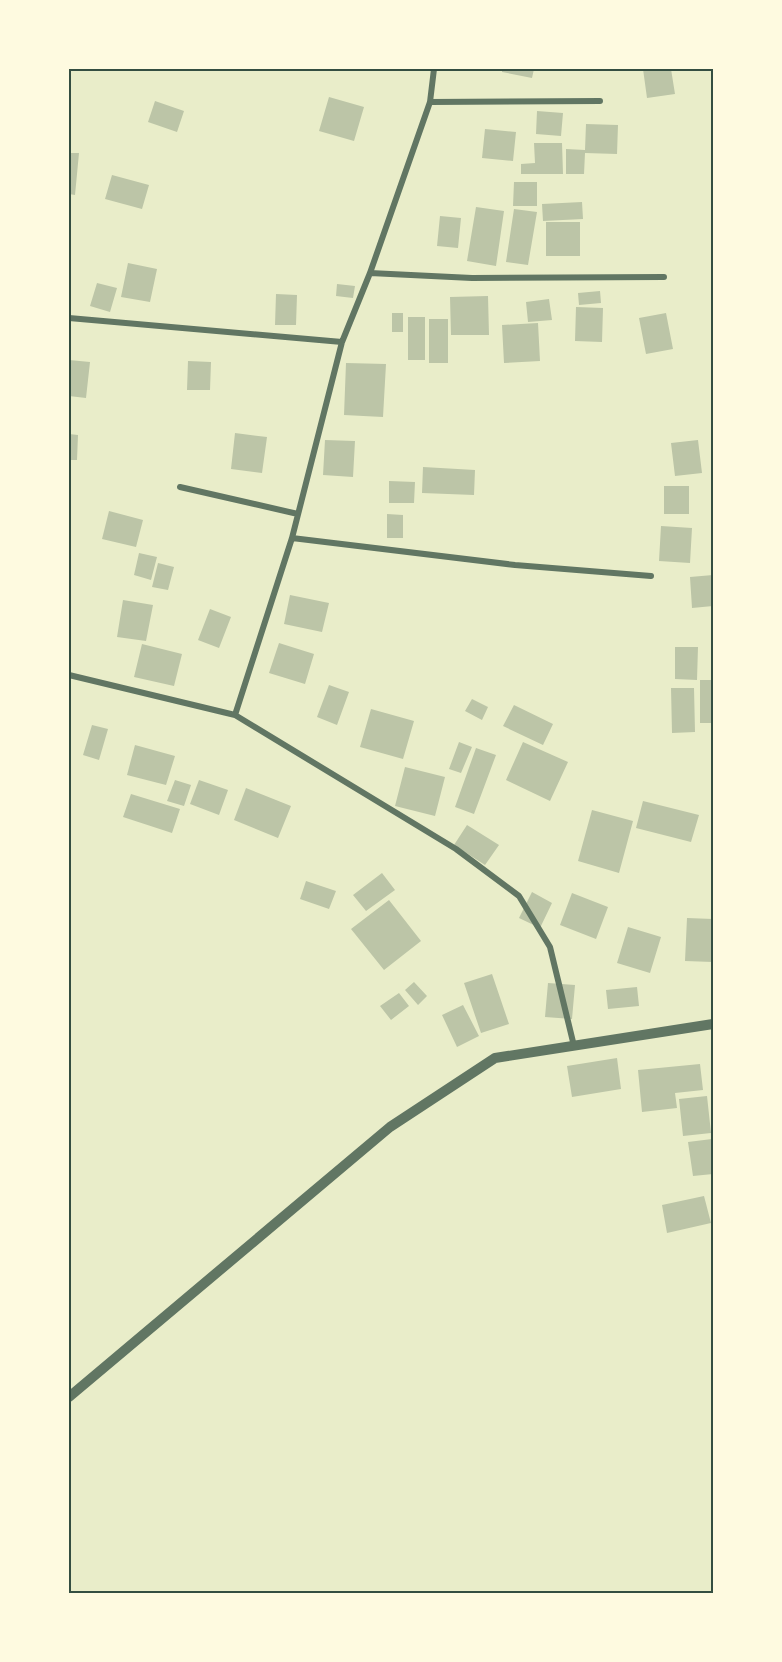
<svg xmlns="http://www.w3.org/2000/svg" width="782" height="1662" font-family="'Public Sans',sans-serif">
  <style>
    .building { fill: #bcc5a7 }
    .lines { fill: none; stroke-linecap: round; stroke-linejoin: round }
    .minor { stroke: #617663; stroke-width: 6 }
    .tertiary { stroke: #617663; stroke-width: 10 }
    .neatline { fill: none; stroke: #344e41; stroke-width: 2 }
  </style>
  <rect width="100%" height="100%" fill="#e9edc9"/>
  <path class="building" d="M 502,69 L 534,69 L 532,78 L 502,72 Z
    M 643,69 L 671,69 L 675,94 L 647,98 Z
    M 329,97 L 364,107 L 354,141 L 319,131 Z
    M 155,101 L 184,111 L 177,132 L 148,122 Z
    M 537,111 L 563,113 L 561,136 L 536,134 Z
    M 586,124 L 618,125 L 617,154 L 585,153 L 584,174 L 566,174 L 566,149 L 585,150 Z
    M 485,129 L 516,132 L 513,161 L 482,158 Z
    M 534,143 L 562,143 L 563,174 L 521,174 L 521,164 L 535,163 Z
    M 69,153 L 79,153 L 75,195 L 69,194 Z
    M 112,175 L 149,185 L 142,209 L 105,199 Z
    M 514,182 L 537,182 L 537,206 L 513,206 Z
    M 582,202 L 583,219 L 543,221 L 542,204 Z
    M 476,207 L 504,211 L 496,266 L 467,261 Z
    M 514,209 L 537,212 L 528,265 L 506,262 Z
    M 440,216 L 461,218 L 458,248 L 437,246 Z
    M 546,222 L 580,222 L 580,256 L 546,256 Z
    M 128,263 L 157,269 L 150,302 L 121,297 Z
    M 97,283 L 117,288 L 110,312 L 90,306 Z
    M 337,284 L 355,286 L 353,298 L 336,296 Z
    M 600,291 L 601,303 L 579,305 L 578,293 Z
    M 276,294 L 297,295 L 296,325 L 275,325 Z
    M 488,296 L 489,335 L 451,335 L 450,297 Z
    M 549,299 L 552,320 L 528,322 L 526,302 Z
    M 576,307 L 603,308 L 602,342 L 575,341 Z
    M 392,313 L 403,313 L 403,332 L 392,332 Z
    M 666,313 L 673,349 L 646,354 L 639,318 Z
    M 408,317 L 425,317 L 425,360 L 408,360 Z
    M 429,319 L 448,319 L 448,363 L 429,363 Z
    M 538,323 L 540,361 L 504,363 L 502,325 Z
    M 69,360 L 90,362 L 86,398 L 69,396 Z
    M 188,361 L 211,362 L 210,390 L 187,390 Z
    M 346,363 L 386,364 L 383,417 L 344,415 Z
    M 235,433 L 267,437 L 262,473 L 231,469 Z
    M 69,434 L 78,435 L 77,460 L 69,460 Z
    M 325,440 L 355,441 L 353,477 L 323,475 Z
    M 698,440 L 702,473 L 675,476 L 671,443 Z
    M 423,467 L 475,470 L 474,495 L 422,493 Z
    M 389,481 L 415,482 L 414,503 L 389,503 Z
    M 664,486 L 689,486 L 689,514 L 664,514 Z
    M 109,511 L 143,520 L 136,547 L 102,539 Z
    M 387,514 L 403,515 L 403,538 L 387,538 Z
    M 661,526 L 692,528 L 690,563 L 659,561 Z
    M 139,553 L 157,557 L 151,580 L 134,575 Z
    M 158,563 L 174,567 L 168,590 L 152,587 Z
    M 713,575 L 713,606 L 692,608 L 690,577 Z
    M 290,595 L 329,603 L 322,632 L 284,624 Z
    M 123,600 L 153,605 L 146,641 L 117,637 Z
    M 210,609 L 231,617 L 219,648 L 198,640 Z
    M 279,643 L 314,654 L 305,684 L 269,673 Z
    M 142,644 L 182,654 L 174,686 L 134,677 Z
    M 675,647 L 698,647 L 697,680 L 675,679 Z
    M 700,680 L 713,680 L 713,723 L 700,723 Z
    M 329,685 L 349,692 L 337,725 L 317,717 Z
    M 671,688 L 694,688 L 695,732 L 672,733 Z
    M 472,699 L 488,707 L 482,720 L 465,711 Z
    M 514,705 L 553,724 L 543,745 L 503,726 Z
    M 371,709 L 414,721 L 403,759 L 360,747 Z
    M 92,725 L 108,729 L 99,760 L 83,755 Z
    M 459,742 L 472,747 L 461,773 L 449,769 Z
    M 523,742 L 568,762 L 550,801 L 506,780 Z
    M 135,745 L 175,756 L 166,785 L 127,775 Z
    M 476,748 L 496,755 L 474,814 L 455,807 Z
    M 405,767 L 445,777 L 435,816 L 395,806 Z
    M 175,780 L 191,785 L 184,806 L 167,801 Z
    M 199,780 L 228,790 L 219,815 L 190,804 Z
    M 246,788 L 291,806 L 278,838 L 234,820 Z
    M 131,794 L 180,809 L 172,833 L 123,817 Z
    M 643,801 L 699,815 L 691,842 L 636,828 Z
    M 592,810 L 633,821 L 619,873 L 578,861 Z
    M 467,825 L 499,845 L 485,865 L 454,845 Z
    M 382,873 L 395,890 L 366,911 L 353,895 Z
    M 306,881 L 336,891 L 329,909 L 300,899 Z
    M 532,892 L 552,903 L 540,928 L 519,918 Z
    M 572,893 L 608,907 L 596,939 L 560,925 Z
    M 389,900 L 421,941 L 384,970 L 351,929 Z
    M 687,918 L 713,919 L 713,962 L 685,961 Z
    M 628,927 L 661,937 L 650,973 L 617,963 Z
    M 492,974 L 509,1024 L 481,1033 L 464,983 Z
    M 414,982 L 427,996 L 418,1005 L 405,990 Z
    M 548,983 L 575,985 L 572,1019 L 545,1017 Z
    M 637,987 L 639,1006 L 608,1009 L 606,990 Z
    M 399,993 L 409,1006 L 391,1020 L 380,1006 Z
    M 463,1005 L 479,1036 L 457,1047 L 442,1015 Z
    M 617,1058 L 621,1089 L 572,1097 L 567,1066 Z
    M 700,1064 L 703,1090 L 675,1093 L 677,1108 L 642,1112 L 638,1070 Z
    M 707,1096 L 711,1133 L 683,1136 L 679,1099 Z
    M 712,1139 L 713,1174 L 693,1176 L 688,1142 Z
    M 704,1196 L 711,1223 L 667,1233 L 662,1205 Z"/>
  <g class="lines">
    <path class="minor" d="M 430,102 L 600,101
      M 370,273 L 472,278 L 664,277
      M 69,318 L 342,342
      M 180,487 L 298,514
      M 292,538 L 515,565 L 651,576
      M 69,675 L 235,715 L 456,849 L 519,896 L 550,947 L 574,1046
      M 235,715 L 292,538 L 342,342 L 370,273 L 430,102 L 434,69"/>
    <path class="tertiary" d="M 69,1397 L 390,1127 L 495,1058 L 713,1024"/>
  </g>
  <rect width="782" height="1662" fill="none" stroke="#fefae0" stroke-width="141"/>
  <rect x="70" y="70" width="642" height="1522" class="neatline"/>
</svg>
